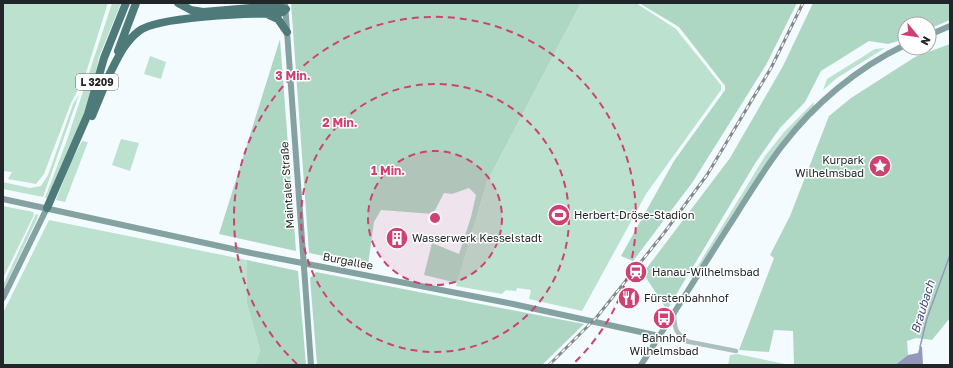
<svg xmlns="http://www.w3.org/2000/svg" width="953" height="368" font-family="'Golos Text',sans-serif">
  <style>
    .green { fill: #bce1cf }
    .forest { fill: #aed7c3 }
    .water { fill: #9499bb }
    .lines { fill: none; stroke-linecap: round; stroke-linejoin: round }
    .stream { stroke: #9499bb; stroke-width: 1.5 }
    .street { stroke: #abbfbe; stroke-width: 4.5 }
    .secondary { stroke: #83a2a1; stroke-width: 6 }
    .highway { stroke: #4e7b79; stroke-width: 8 }
    .rail-casing { stroke: #84898c; stroke-width: 3 }
    .rail { stroke: #fff; stroke-width: 1.5; stroke-dasharray: 4.5; stroke-linecap: butt }
    .ring { fill: none; stroke: #ce4172; stroke-width: 2; stroke-dasharray: 7 5 }
    .labels { text-anchor: middle; stroke-width: 3; stroke-linejoin: round; paint-order: stroke }
    .shield { fill: #fff; stroke: #646768; stroke-width: 1 }
    .shield-label { font-size: 10px; font-weight: bold; fill: #222628 }
    .poi-label { font-size: 11px; fill: #222628; stroke: #fff; text-anchor: start }
    .street-label { font-size: 11px; fill: #222628; stroke: #fff }
    .water-label { font-size: 12px; font-style: italic; fill: #464b7c; stroke: #fff }
    .centre { fill: #ce4172; stroke: #fff; stroke-width: 2 }
    .ring-label { font-size: 12px; text-anchor: middle; font-weight: bold; fill: #ce4172; stroke: #fff; stroke-width: 3; stroke-linejoin: round; paint-order: stroke }
  </style>
  <rect width="100%" height="100%" fill="#f4fbfe"/>
  <path class="green" d="M 3,3 L 108,3 L 85,76 L 71,103 L 44,174 L 36,184 L 8,179 L 12,172 L 3,171 Z
    M 112,3 L 121,3 L 99,57 L 90,99 L 78,130 L 47,198 L 45,198 L 67,140 Z
    M 581,3 L 636,3 L 676,29 L 721,85 L 721,90 L 646,194 L 582,311 L 529,299 L 531,290 L 517,288 L 516,291 L 506,290 L 502,294 L 456,286 L 487,182 Z
    M 885,48 L 837,78 L 823,90 L 827,79 L 875,49 Z
    M 150,56 L 166,62 L 161,79 L 144,74 Z
    M 79,95 L 43,197 L 3,189 L 3,182 L 30,188 L 41,186 L 48,175 L 73,104 Z
    M 814,102 L 814,107 L 788,134 L 694,279 L 691,277 L 765,156 L 784,132 Z
    M 121,139 L 139,143 L 130,171 L 112,165 Z
    M 82,141 L 88,142 L 65,202 L 56,200 L 71,162 Z
    M 3,206 L 33,212 L 34,215 L 3,278 Z
    M 36,214 L 38,215 L 37,219 L 3,291 L 3,285 Z
    M 49,220 L 247,260 L 247,304 L 260,350 L 255,365 L 3,365 L 3,313 Z
    M 737,354 L 790,365 L 728,365 L 730,355 Z"/>
  <path class="forest" d="M 291,3 L 581,3 L 487,182 L 457,283 L 424,275 L 432,243 L 459,254 L 471,217 L 476,195 L 469,188 L 452,194 L 444,193 L 433,214 L 381,210 L 374,222 L 368,265 L 309,253 Z
    M 639,3 L 797,3 L 766,65 L 692,183 L 633,261 L 621,256 L 674,161 L 725,90 L 725,86 L 679,27 Z
    M 813,3 L 950,3 L 950,20 L 929,29 L 929,24 L 905,24 L 905,39 L 888,44 L 869,41 L 821,71 L 805,102 L 780,128 L 756,162 L 667,310 L 643,273 L 730,158 L 783,66 Z
    M 280,39 L 296,251 L 219,234 Z
    M 950,44 L 950,318 L 932,340 L 916,338 L 907,341 L 908,355 L 895,365 L 794,365 L 793,331 L 774,330 L 769,352 L 739,350 L 774,258 L 770,255 L 790,216 L 829,116 L 851,98 L 915,57 Z
    M 247,260 L 298,271 L 306,365 L 255,365 L 260,350 L 247,304 Z
    M 316,272 L 584,324 L 542,365 L 317,365 L 310,278 Z"/>
  <path class="water" d="M 920,346 L 922,347 L 923,365 L 895,365 L 908,355 L 918,353 Z"/>
  <g class="lines">
    <path class="stream" d="M 920,347 L 927,318 L 950,255"/>
    <path class="street" d="M 674,314 C 675,329 674,331 687,341
      M 659,336 L 736,351"/>
    <path class="secondary" d="M 285,3 L 311,365
      M 929,35 L 950,26
      M 3,199 L 251,253 L 513,304 L 659,336
      M 3,298 L 47,208
      M 641,365 C 669,321 697,276 725,232 C 744,203 761,173 782,146 C 814,104 857,68 905,45"/>
    <path class="highway" d="M 269,15 L 278,19 L 287,32
      M 118,51 L 136,3
      M 107,79 C 116,62 123,43 139,31 C 156,17 249,13 274,14 L 283,12 L 286,9 L 275,6 L 203,12 L 191,10 L 178,3
      M 92,116 L 109,75
      M 47,208 L 88,114 L 104,58 L 126,3"/>
    <g class="rail-casing">
      <path id="rail" d="M 549,365 L 596,318 L 664,233 L 707,175 L 771,68 L 803,3"/>
    </g>
    <use href="#rail" class="rail"/>
  </g>
  <circle cx="435" cy="218" r="67" fill="#ce4172" fill-opacity=".12"/>
  <g class="ring">
    <circle cx="435" cy="218" r="67"/>
    <circle cx="435" cy="218" r="134"/>
    <path d="M297 364A201 201 0 1 1 573 364"/>
  </g>
  <defs>
    <g id="sight-disc" transform="scale(1.15)"><circle r="9.5" fill="#ce4172" stroke="#fff"/><path d="M0-6L1.8-2.2L6-1.7L2.9 1.2L3.7 5.4L0 3.3L-3.7 5.4L-2.9 1.2L-6-1.7L-1.8-2.2Z" fill="#fff"/></g>
    <g id="stadium-disc" transform="scale(1.15)"><circle r="9.5" fill="#ce4172" stroke="#fff"/><path d="M0-5a6.5 5 0 1 0 0 10a6.5 5 0 1 0 0-10ZM-3.5-1.8h7v3.6h-7Z" fill="#fff"/></g>
    <g id="building-disc" transform="scale(1.15)"><circle r="9.5" fill="#ce4172" stroke="#fff"/><path d="M-4-6H4V6H1V3H-1V6H-4ZM-2.5-4.3h1.7v1.8h-1.7ZM.8-4.3h1.7v1.8H.8ZM-2.5-1h1.7V.8h-1.7ZM.8-1h1.7V.8H.8Z" fill="#fff"/></g>
    <g id="station-disc" transform="scale(1.15)"><circle r="9.5" fill="#ce4172" stroke="#fff"/><path d="M-3-6H3Q5-6 5-4V2Q5 4 3 4L4.5 6H3L1.5 4h-3L-3 6H-4.5L-3 4Q-5 4-5 2V-4Q-5-6-3-6ZM-3.5-4v3h7v-3ZM-3.5 1v1.5H-2V1ZM2 1v1.5H3.5V1Z" fill="#fff"/></g>
    <g id="restaurant-disc" transform="scale(1.15)"><circle r="9.5" fill="#ce4172" stroke="#fff"/><path d="M-5-6h1v4h1v-4h1v4h1v-4h1v5L-1.5 .5V6h-2V.5L-5-1ZM5-6V6H3V1.5H1.5Q1.5-4 5-6Z" fill="#fff"/></g>
    <g id="bus-disc" transform="scale(1.15)"><circle r="9.5" fill="#ce4172" stroke="#fff"/><path d="M-5-6H5V4H4V6H2V4H-2V6H-4V4H-5ZM-3.5-4V0h7V-4ZM-3.5 1.2v1.5H-2V1.2ZM2 1.2v1.5H3.5V1.2Z" fill="#fff"/></g>
  </defs>
  <g fill-rule="evenodd">
    <use href="#sight-disc" x="880" y="166"/>
    <use href="#stadium-disc" x="559" y="215"/>
    <use href="#building-disc" x="397" y="238"/>
    <use href="#station-disc" x="636" y="272"/>
    <use href="#restaurant-disc" x="629" y="298"/>
    <use href="#bus-disc" x="664" y="318"/>
  </g>
  <g class="labels">
    <rect class="shield" x="76" y="74" width="42" height="16" rx="3"/>
    <g class="shield-label">
      <text x="97" y="86">L 3209</text>
    </g>
    <g class="poi-label">
      <text x="864" y="164" text-anchor="end">Kurpark<tspan x="864" dy="13">Wilhelmsbad</tspan></text>
      <text x="574" y="219">Herbert-Dröse-Stadion</text>
      <text x="412" y="242">Wasserwerk Kesselstadt</text>
      <text x="652" y="276">Hanau-Wilhelmsbad</text>
      <text x="644" y="302">Fürstenbahnhof</text>
      <text x="664" y="342" text-anchor="middle">Bahnhof<tspan x="664" dy="13">Wilhelmsbad</tspan></text>
    </g>
    <g class="street-label">
      <text transform="translate(287 185) rotate(-94)" y="4">Maintaler Straße</text>
      <text transform="translate(348 261) rotate(11)" y="4">Burgallee</text>
    </g>
    <g class="water-label">
      <text transform="translate(923 307) rotate(-73)" y="4">Braubach</text>
    </g>
  </g>
  <circle cx="435" cy="218" r="6" class="centre"/>
  <g class="ring-label">
    <text x="293" y="80">3 Min.</text>
    <text x="340" y="127">2 Min.</text>
    <text x="388" y="175">1 Min.</text>
  </g>
  <rect width="953" height="368" fill="none" stroke="#222628" stroke-width="8"/>
  <g transform="translate(917 36) rotate(119)"><circle r="19" fill="#ffffff" stroke="#a7a8a9"/>
  <path d="M0-3L7 15L0 10L-7 15Z" fill="#ce4172"/>
  <text y="-6" font-size="11" font-weight="bold" text-anchor="middle" fill="#222628">N</text>
  </g>
</svg>
